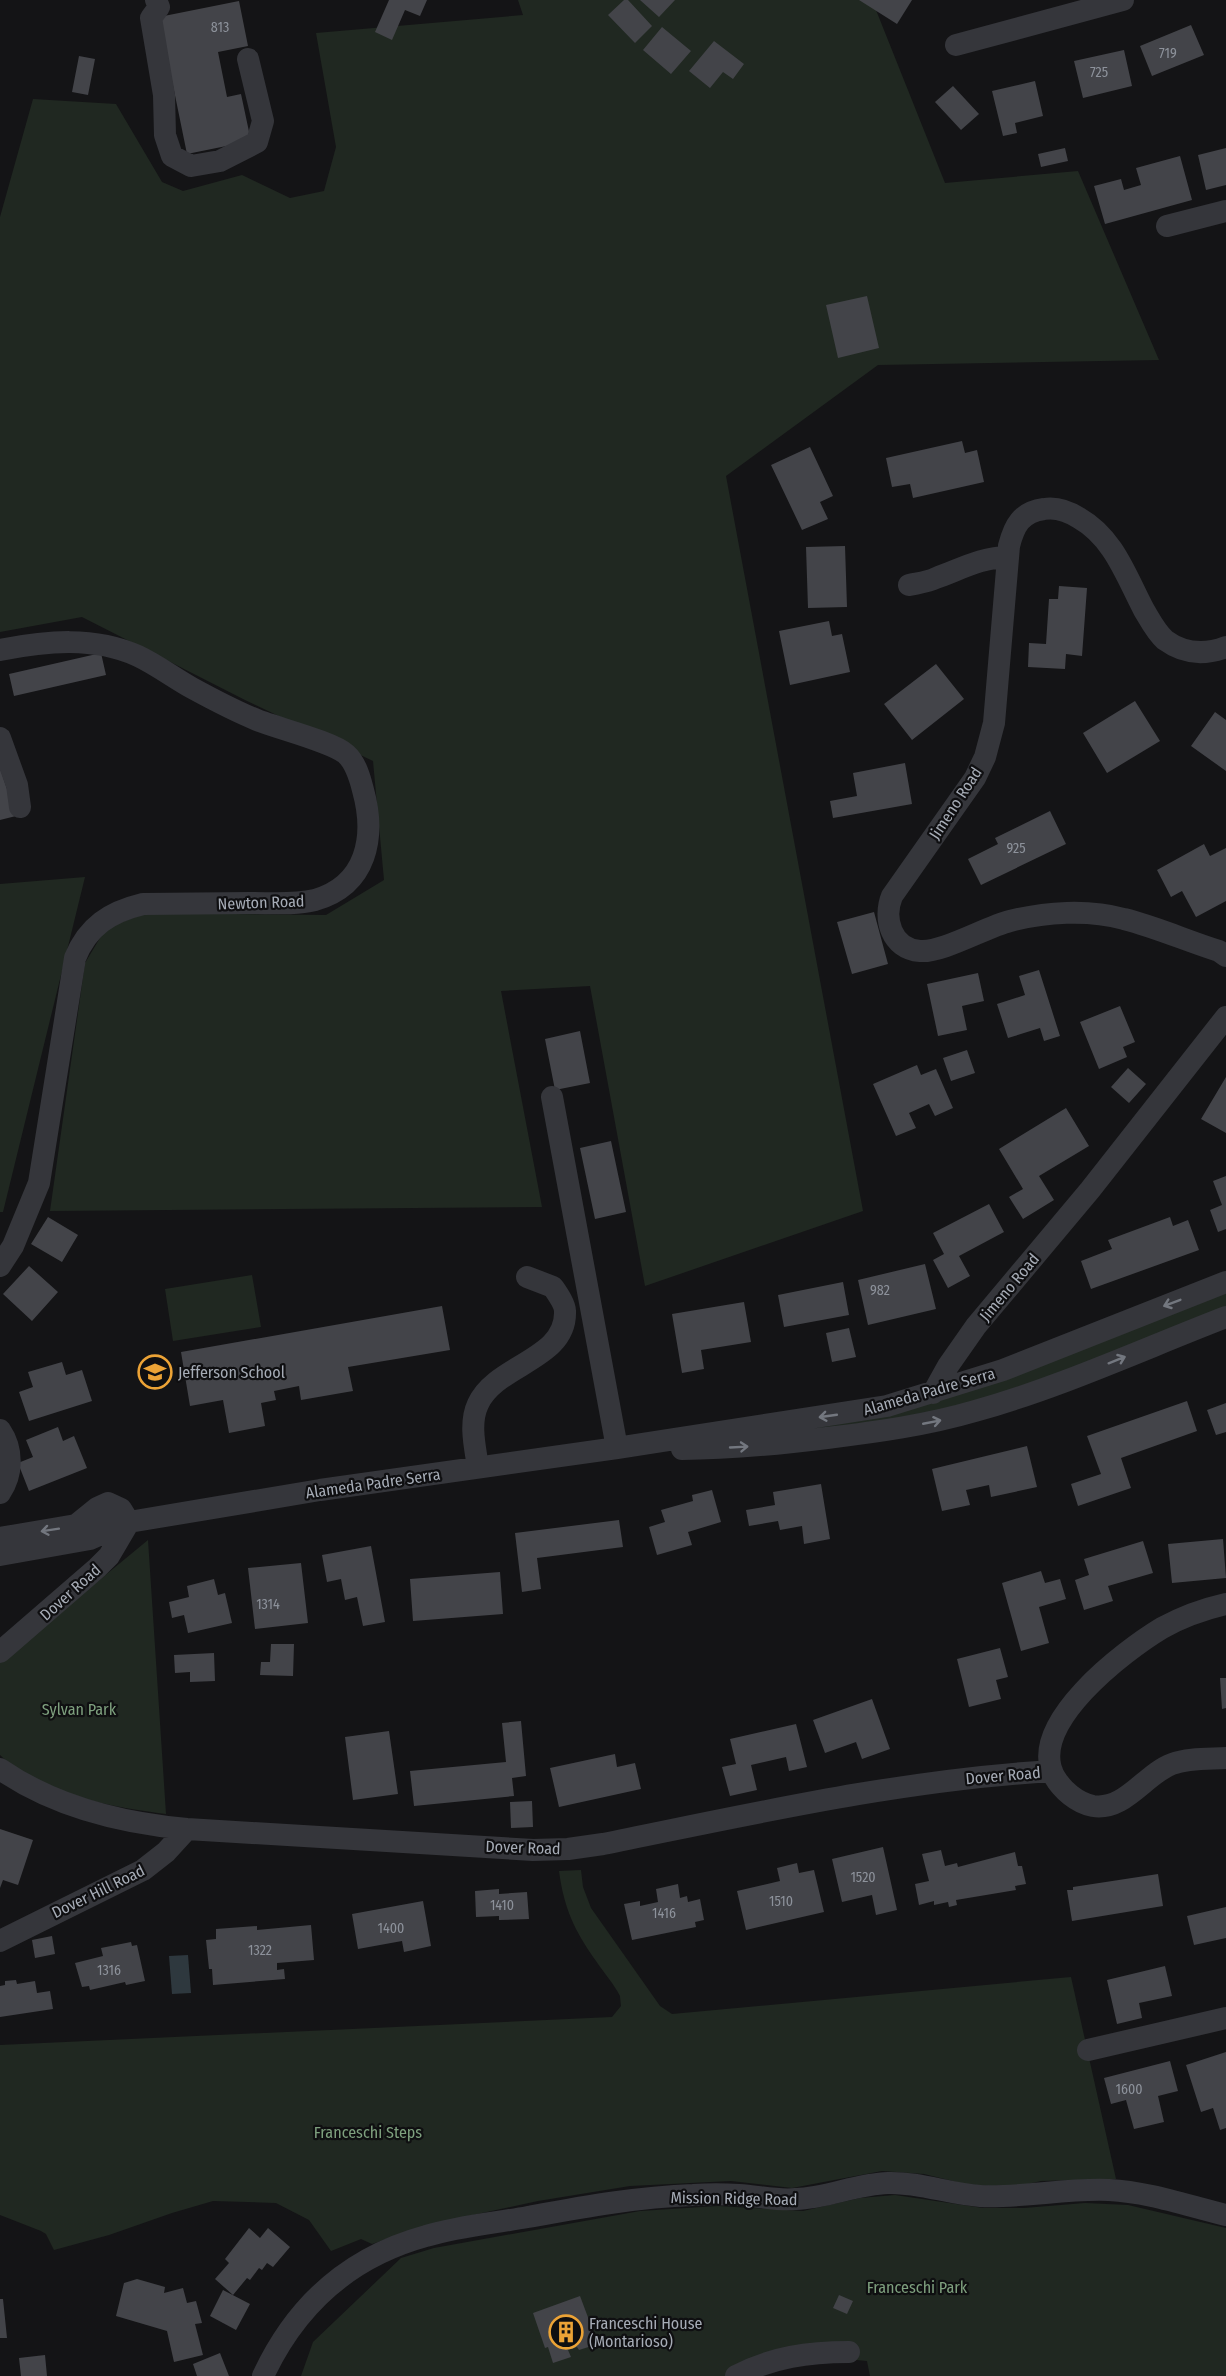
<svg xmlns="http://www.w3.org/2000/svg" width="1226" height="2376" font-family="'Fira Sans Condensed',sans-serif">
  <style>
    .green { fill: #202821 }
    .water { fill: #2e383e }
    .building { fill: #434449 }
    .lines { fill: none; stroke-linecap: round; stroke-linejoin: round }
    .minor { stroke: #35363b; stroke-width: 22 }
    .oneway { stroke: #73777f }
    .labels { text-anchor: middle; stroke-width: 4.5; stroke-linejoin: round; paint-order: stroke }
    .number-label { font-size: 14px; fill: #8d929b }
    .street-label { font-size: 16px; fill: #a6acb6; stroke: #0f0f11 }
    .poi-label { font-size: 16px; fill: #a6acb6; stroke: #0f0f11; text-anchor: start }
    .park-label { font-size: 16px; fill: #7ea07e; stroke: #0f0f11 }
  </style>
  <rect width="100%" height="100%" fill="#141416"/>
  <path class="green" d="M 518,0 L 872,0 L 945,183 L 1078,171 L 1159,360 L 878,365 L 726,476 L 863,1211 L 645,1286 L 590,986 L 501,991 L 542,1207 L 50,1211 L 85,963 L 106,928 L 146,913 L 326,915 L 384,880 L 373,761 L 245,700 L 82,617 L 0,632 L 0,217 L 33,99 L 116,104 L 162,182 L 183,191 L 242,175 L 290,198 L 324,191 L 336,147 L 316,33 L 523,15 Z
    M 85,877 L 3,1212 L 0,1212 L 0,884 Z
    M 252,1275 L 261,1327 L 173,1341 L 165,1289 Z
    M 1226,1288 L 1226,1311 L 1035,1386 L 861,1429 L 748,1434 L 853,1418 Z
    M 148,1540 L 166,1814 C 112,1807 40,1795 0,1755 L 0,1662 Z
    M 581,1870 L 583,1887 L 591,1908 L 660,2006 L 672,2014 L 1071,1977 L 1116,2179 L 1041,2181 L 1024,2185 L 988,2186 L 965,2184 L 924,2174 L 882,2171 L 792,2188 L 731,2181 L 630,2186 L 538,2201 L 431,2224 L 372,2244 L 361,2239 L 331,2251 L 309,2220 L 276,2203 L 213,2201 L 172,2213 L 109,2235 L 54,2250 L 46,2234 L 41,2231 L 0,2215 L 0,2045 L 612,2017 L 621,2006 L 620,1996 C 614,1984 604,1973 596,1961 C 574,1930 564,1908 559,1871 Z
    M 895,2195 L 983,2208 L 1024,2208 L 1085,2203 L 1128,2205 L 1226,2228 L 1226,2376 L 870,2376 L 867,2361 L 827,2357 L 749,2376 L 301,2376 L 313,2342 L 401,2258 L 434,2248 L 640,2211 L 718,2206 L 803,2211 L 860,2198 Z"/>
  <path class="water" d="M 188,1955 L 191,1993 L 172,1994 L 169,1956 Z"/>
  <path class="building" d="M 389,0 L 427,0 L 420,16 L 405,10 L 392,40 L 375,32 Z
    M 624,0 L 628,0 L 652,26 L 635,43 L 608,15 Z
    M 640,0 L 675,0 L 659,17 Z
    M 859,0 L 912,0 L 897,24 Z
    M 239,1 L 248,46 L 218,52 L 227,97 L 241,94 L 251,141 L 187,154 L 159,17 Z
    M 1191,25 L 1204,55 L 1152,76 L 1140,46 Z
    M 662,27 L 691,51 L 671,74 L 643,50 Z
    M 714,41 L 744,64 L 733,79 L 723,72 L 710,88 L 689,71 Z
    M 1124,50 L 1132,86 L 1083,98 L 1074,61 Z
    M 79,56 L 95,59 L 88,95 L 72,92 Z
    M 1035,81 L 1043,116 L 1015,123 L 1017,133 L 1003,136 L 992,91 Z
    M 953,86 L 979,114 L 961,130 L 935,102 Z
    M 1065,148 L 1068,161 L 1041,167 L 1038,154 Z
    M 1226,148 L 1226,185 L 1206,190 L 1198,155 Z
    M 1180,156 L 1192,200 L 1105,224 L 1094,186 L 1121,179 L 1124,190 L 1141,185 L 1136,168 Z
    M 867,296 L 879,348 L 838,358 L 826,305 Z
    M 962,441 L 965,453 L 977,450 L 984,482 L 913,498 L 910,484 L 892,487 L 886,458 Z
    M 810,447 L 833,496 L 820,502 L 828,519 L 802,530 L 771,465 Z
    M 845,546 L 847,607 L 808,608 L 806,547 Z
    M 1059,586 L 1087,588 L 1082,656 L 1066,654 L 1065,669 L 1028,667 L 1029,643 L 1046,644 L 1049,599 L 1058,599 Z
    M 829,621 L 832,636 L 842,634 L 850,672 L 790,685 L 779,631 Z
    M 101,653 L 106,675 L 14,696 L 9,674 Z
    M 936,664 L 964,699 L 912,740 L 884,704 Z
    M 1135,701 L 1160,741 L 1107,773 L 1083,733 Z
    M 1215,712 L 1226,720 L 1226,771 L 1191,746 Z
    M 905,763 L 912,804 L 833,818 L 830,801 L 857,796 L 853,773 Z
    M 0,768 L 16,816 L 0,820 Z
    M 1050,811 L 1066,844 L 981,885 L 968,859 L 998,844 L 995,838 Z
    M 1204,844 L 1210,856 L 1226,848 L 1226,901 L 1196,917 L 1182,891 L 1171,897 L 1157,870 Z
    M 874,912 L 888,964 L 852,974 L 837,922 Z
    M 1039,970 L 1060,1036 L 1044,1041 L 1040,1028 L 1008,1038 L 997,1004 L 1025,995 L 1019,976 Z
    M 978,973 L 984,1001 L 962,1006 L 967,1030 L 938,1036 L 927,984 Z
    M 1120,1006 L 1135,1042 L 1123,1047 L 1127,1057 L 1099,1069 L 1080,1022 Z
    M 580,1031 L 590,1083 L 555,1090 L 545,1039 Z
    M 967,1050 L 975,1073 L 951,1081 L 943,1058 Z
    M 917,1065 L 921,1075 L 936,1069 L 953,1108 L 935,1116 L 929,1104 L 909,1113 L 916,1128 L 896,1136 L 873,1084 Z
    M 1128,1068 L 1146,1084 L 1129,1103 L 1111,1087 Z
    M 1226,1077 L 1226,1133 L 1201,1119 Z
    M 1066,1108 L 1089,1146 L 1039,1176 L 1054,1200 L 1023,1219 L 1009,1197 L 1023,1189 L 999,1149 Z
    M 611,1141 L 626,1212 L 595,1219 L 580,1148 Z
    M 1226,1176 L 1226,1229 L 1218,1232 L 1210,1210 L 1222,1205 L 1213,1181 Z
    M 989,1204 L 1004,1232 L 959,1256 L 970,1276 L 948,1288 L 933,1260 L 944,1254 L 933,1233 Z
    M 48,1217 L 78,1235 L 62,1262 L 31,1244 Z
    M 1170,1217 L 1173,1226 L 1188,1220 L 1199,1250 L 1091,1289 L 1081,1261 L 1112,1249 L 1108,1240 Z
    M 925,1264 L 936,1309 L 868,1325 L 858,1280 Z
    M 29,1266 L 58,1292 L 32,1321 L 3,1294 Z
    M 843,1282 L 849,1315 L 784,1327 L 778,1295 Z
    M 744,1302 L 751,1342 L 701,1350 L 704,1369 L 682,1373 L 672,1314 Z
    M 442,1306 L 450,1350 L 348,1367 L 353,1391 L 301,1400 L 299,1386 L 274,1391 L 276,1400 L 261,1403 L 265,1426 L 229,1433 L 223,1400 L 190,1406 L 181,1352 Z
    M 849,1328 L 856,1357 L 832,1362 L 826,1333 Z
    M 62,1362 L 66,1375 L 82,1370 L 92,1401 L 29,1421 L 19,1392 L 33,1387 L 28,1372 Z
    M 1187,1401 L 1197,1431 L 1121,1458 L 1131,1488 L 1078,1506 L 1071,1484 L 1101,1474 L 1087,1436 Z
    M 1226,1403 L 1226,1432 L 1216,1435 L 1207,1410 Z
    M 58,1427 L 63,1441 L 74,1436 L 87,1468 L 29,1491 L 18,1463 L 33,1457 L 26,1440 Z
    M 1027,1446 L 1037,1487 L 991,1497 L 989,1485 L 966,1490 L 970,1505 L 942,1511 L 932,1469 Z
    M 821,1484 L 830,1539 L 804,1544 L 802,1526 L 780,1530 L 778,1521 L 749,1526 L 746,1510 L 775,1505 L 773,1492 Z
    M 712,1490 L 721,1522 L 688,1532 L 692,1545 L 657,1555 L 649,1527 L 665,1522 L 661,1510 L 693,1501 L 692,1495 Z
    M 619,1520 L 623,1547 L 537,1558 L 541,1589 L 522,1592 L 515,1533 Z
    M 1223,1539 L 1226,1578 L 1172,1583 L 1168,1544 Z
    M 1143,1541 L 1153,1573 L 1108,1586 L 1113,1601 L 1084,1610 L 1075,1580 L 1089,1575 L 1084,1559 Z
    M 371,1546 L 385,1622 L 363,1626 L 357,1597 L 345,1600 L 341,1579 L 327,1582 L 322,1555 Z
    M 301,1563 L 308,1623 L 255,1629 L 248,1568 Z
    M 1041,1571 L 1045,1583 L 1060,1579 L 1066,1599 L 1039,1607 L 1049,1643 L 1021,1651 L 1002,1583 Z
    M 500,1572 L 503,1614 L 413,1621 L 410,1579 Z
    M 214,1579 L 218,1595 L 225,1593 L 232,1623 L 188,1633 L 184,1615 L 172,1618 L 169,1602 L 189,1597 L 187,1586 Z
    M 271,1644 L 294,1644 L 293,1676 L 260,1675 L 261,1662 L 270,1662 Z
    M 1000,1648 L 1008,1677 L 996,1680 L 1001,1699 L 969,1707 L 957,1659 Z
    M 214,1653 L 215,1681 L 190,1682 L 190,1672 L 175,1673 L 174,1655 Z
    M 1220,1678 L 1226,1678 L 1226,1708 L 1222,1709 Z
    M 872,1699 L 890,1749 L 862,1759 L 856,1742 L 825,1753 L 813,1720 Z
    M 521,1721 L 526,1776 L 512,1778 L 514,1796 L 414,1806 L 410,1771 L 506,1762 L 502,1723 Z
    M 796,1724 L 807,1767 L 789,1771 L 786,1757 L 751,1765 L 757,1790 L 730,1796 L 722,1767 L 736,1764 L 730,1739 Z
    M 389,1731 L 398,1794 L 353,1800 L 345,1737 Z
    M 615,1754 L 617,1767 L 635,1763 L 641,1789 L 559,1807 L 550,1768 Z
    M 532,1801 L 533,1827 L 511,1828 L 510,1802 Z
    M 0,1829 L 33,1840 L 18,1885 L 3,1880 L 0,1888 Z
    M 883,1847 L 897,1910 L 876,1915 L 872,1895 L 842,1902 L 832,1859 Z
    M 941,1850 L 945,1866 L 957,1863 L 958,1867 L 1015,1852 L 1018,1866 L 1022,1866 L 1026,1884 L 1015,1886 L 1016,1890 L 956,1900 L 957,1905 L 949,1907 L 948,1902 L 934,1905 L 934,1901 L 919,1905 L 915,1884 L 929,1881 L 922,1854 Z
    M 797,1863 L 799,1873 L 814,1870 L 824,1912 L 746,1930 L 737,1891 L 780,1881 L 777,1868 Z
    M 1158,1874 L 1163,1906 L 1072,1921 L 1067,1890 L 1073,1890 L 1073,1887 Z
    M 678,1884 L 680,1898 L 687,1896 L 688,1902 L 700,1899 L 704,1920 L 695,1922 L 696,1927 L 632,1940 L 624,1904 L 640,1901 L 640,1906 L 658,1902 L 656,1889 Z
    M 499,1889 L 499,1894 L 527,1892 L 529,1919 L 499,1920 L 499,1916 L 476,1917 L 475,1891 Z
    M 423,1901 L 431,1946 L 404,1952 L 402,1941 L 358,1949 L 352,1914 Z
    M 1226,1907 L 1226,1938 L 1194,1945 L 1187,1916 Z
    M 311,1925 L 314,1960 L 277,1963 L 277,1970 L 284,1969 L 285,1979 L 213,1985 L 212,1969 L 209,1969 L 206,1940 L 216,1939 L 216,1929 L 257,1926 L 257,1930 Z
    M 52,1936 L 55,1954 L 35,1958 L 32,1940 Z
    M 131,1942 L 132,1946 L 137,1945 L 145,1981 L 126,1985 L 125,1982 L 90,1990 L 89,1986 L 82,1987 L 75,1963 L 103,1956 L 101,1948 Z
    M 1165,1966 L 1172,1996 L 1139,2003 L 1142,2018 L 1117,2024 L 1107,1980 Z
    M 16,1980 L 17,1984 L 35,1981 L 37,1993 L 50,1991 L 53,2009 L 0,2017 L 0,1986 L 5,1985 L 5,1981 Z
    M 1226,2052 L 1226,2128 L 1220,2130 L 1213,2108 L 1201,2112 L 1186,2065 Z
    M 1170,2061 L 1178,2091 L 1158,2096 L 1164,2122 L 1134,2129 L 1126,2100 L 1111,2104 L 1104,2078 Z
    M 249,2228 L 260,2238 L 268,2228 L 290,2247 L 273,2267 L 267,2263 L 262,2270 L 259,2268 L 250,2280 L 247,2278 L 233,2295 L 215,2279 L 229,2263 L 225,2259 Z
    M 137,2279 L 165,2287 L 164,2293 L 183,2288 L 187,2303 L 196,2301 L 202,2323 L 195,2324 L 203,2355 L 174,2362 L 167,2331 L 116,2316 L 124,2283 Z
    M 223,2290 L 250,2304 L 236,2330 L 210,2316 Z
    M 839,2295 L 853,2301 L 847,2314 L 833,2308 Z
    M 580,2296 L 598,2344 L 579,2350 L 577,2347 L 568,2350 L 571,2357 L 553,2363 L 548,2347 L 545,2348 L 533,2313 Z
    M 0,2299 L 3,2299 L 7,2338 L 0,2338 Z
    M 220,2353 L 229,2376 L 197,2376 L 193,2364 Z
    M 45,2355 L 47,2376 L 21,2376 L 19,2358 Z"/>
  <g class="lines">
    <path class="minor" d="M 156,0 L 159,7 L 151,18 L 164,95 L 165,135 L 172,156 L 191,166 L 220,161 L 257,142 L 263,121 L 248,59
      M 956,45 L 1123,0
      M 1167,226 L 1226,211
      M 909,585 C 918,583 928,582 936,578 C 961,569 982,557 1008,557
      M 1226,647 C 1205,655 1184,654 1165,640 C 1156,632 1150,620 1144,610 C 1126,576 1114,538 1079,518 C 1068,511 1056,507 1044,509 C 1021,512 1014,526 1009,546 L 994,723 L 985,757 L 975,778 L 892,896 C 883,918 891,949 920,951 C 942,953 986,927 1010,921 C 1045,912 1088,909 1124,919 C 1156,927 1187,941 1219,951 L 1226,956
      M 0,650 C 46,641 94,636 138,656 C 157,665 174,678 192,688 C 214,700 235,711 257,720 C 277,728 333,742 346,754 C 356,763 360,778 363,790 C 376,837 367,885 315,900 C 294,905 272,903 251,903 C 215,903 179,904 143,904 C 110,912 88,926 75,958 L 39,1183 L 13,1246 L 0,1266
      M 0,738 L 17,785 L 20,807
      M 552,1097 L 617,1448
      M 933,1393 L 948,1366 L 976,1326 L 1090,1190 L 1226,1017
      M 0,1430 C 13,1449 13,1474 0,1493
      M 682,1449 C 731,1449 779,1444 827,1438 C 877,1432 927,1425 975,1411 C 1061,1387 1143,1349 1226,1317
      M 478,1467 C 475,1447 469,1423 478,1404 C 496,1364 567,1360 565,1311 C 565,1304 557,1293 553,1287 L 527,1277
      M 76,1525 L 97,1508 L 108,1503 L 121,1509 L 129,1522
      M 0,1538 L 76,1525 L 129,1522 L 320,1490 L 617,1448 L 887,1406 L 1003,1370 L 1226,1282
      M 0,1555 L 90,1539 L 108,1531
      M 1226,1604 C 1204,1609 1182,1617 1162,1628 C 1124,1651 1027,1724 1054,1776 C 1062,1790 1077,1803 1093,1806 C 1125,1811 1145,1774 1172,1764 C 1188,1758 1208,1759 1226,1758
      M 0,1652 L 97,1568 L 109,1556 L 129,1522
      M 0,1769 C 55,1807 121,1823 187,1829 L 533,1850 L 568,1849 L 603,1844 C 752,1814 900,1780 1052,1771
      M 0,1941 L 143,1870 L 166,1852 L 187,1829
      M 1088,2050 L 1226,2018
      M 263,2376 C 296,2305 349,2257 426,2236 C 459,2226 495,2223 528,2217 C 583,2207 637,2197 693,2195 C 708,2194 724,2194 739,2195 C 758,2196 777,2201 796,2199 C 827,2198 856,2184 888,2183 C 919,2182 949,2194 980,2196 C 1024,2198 1066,2188 1109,2190 C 1149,2192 1188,2206 1226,2215
      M 736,2376 C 772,2357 809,2352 849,2352"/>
  </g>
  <defs><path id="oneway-shaft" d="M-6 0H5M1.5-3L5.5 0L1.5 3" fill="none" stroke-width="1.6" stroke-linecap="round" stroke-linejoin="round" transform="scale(1.5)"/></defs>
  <g class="oneway">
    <use href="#oneway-shaft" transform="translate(1172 1303) rotate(159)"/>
    <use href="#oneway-shaft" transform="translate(1117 1360) rotate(-22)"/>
    <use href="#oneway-shaft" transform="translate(828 1416) rotate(172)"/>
    <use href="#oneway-shaft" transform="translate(932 1422) rotate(-11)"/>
    <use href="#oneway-shaft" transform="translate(739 1447) rotate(-3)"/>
    <use href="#oneway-shaft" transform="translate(50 1530) rotate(171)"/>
  </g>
  <defs>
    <g id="school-ring" transform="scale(1.725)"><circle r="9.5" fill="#0f0f11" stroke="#eca336" stroke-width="1.5"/><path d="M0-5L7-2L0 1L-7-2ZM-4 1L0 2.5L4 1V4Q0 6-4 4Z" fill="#eca336"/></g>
    <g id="building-ring" transform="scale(1.725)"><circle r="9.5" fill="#0f0f11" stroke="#eca336" stroke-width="1.5"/><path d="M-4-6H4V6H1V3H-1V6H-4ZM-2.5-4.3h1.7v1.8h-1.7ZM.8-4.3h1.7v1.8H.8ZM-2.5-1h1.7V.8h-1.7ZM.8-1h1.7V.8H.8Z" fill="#eca336"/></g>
  </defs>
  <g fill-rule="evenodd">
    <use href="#school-ring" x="155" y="1372"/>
    <use href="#building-ring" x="566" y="2332"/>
  </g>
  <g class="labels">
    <g class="number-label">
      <text x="220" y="32">813</text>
      <text x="1168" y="58">719</text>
      <text x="1099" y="77">725</text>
      <text x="1016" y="853">925</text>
      <text x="880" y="1295">982</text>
      <text x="268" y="1609">1314</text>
      <text x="863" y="1882">1520</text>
      <text x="781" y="1906">1510</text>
      <text x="502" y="1910">1410</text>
      <text x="664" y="1918">1416</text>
      <text x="391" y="1933">1400</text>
      <text x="260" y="1955">1322</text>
      <text x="109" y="1975">1316</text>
      <text x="1129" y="2094">1600</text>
    </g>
    <g class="street-label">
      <text transform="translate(955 803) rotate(-57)" y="6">Jimeno Road</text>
      <text transform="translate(261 902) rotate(-2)" y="6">Newton Road</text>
      <text transform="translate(1009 1287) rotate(-50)" y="6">Jimeno Road</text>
      <text transform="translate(929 1391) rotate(-16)" y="6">Alameda Padre Serra</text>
      <text transform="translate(373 1483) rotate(-8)" y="6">Alameda Padre Serra</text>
      <text transform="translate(70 1592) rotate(-42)" y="6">Dover Road</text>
      <text transform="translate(1003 1775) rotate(-5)" y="6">Dover Road</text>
      <text transform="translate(523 1847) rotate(2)" y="6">Dover Road</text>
      <text transform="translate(98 1891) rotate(-26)" y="6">Dover Hill Road</text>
      <text transform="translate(734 2198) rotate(1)" y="6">Mission Ridge Road</text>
    </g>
    <g class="poi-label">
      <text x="178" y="1378">Jefferson School</text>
      <text x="589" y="2329">Franceschi House<tspan x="589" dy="18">(Montarioso)</tspan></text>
    </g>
    <g class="park-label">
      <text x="79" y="1715">Sylvan Park</text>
      <text x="368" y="2138">Franceschi Steps</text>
      <text x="917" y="2293">Franceschi Park</text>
    </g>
  </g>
</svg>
